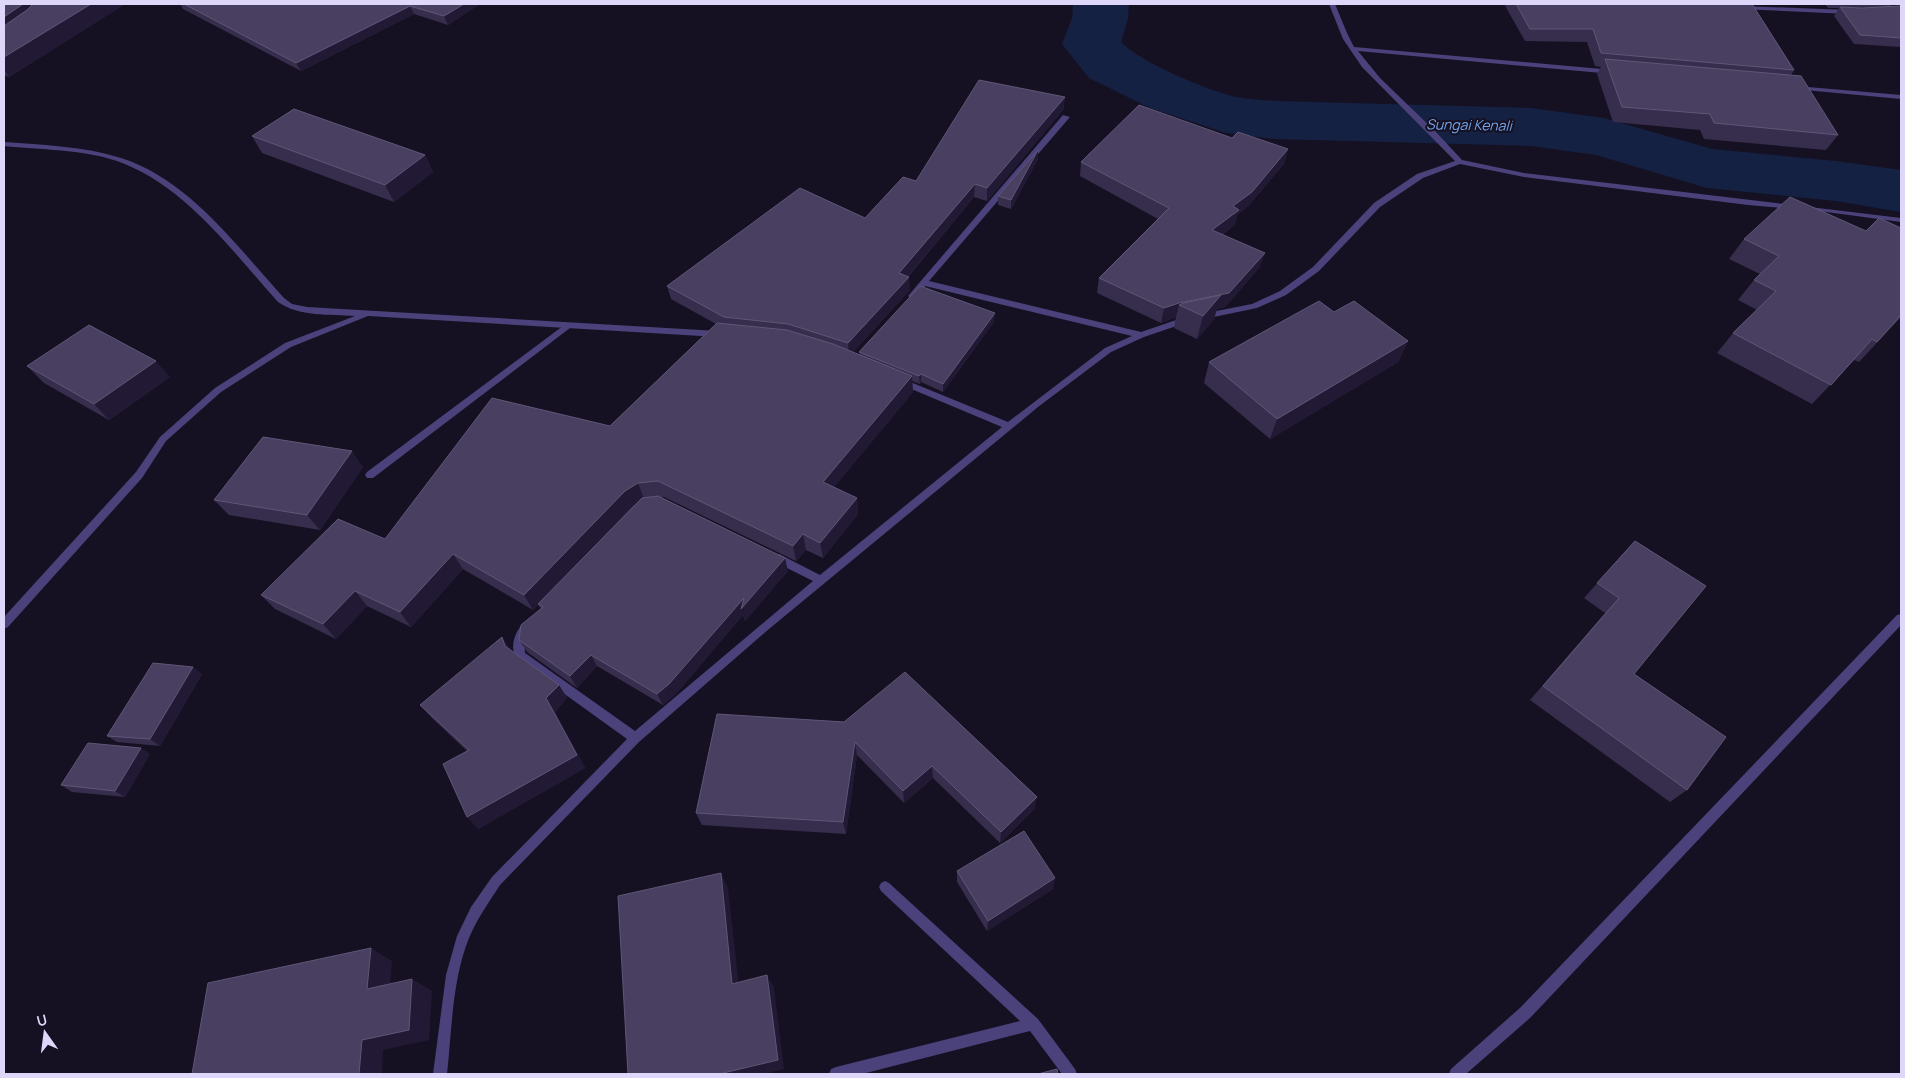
<svg xmlns="http://www.w3.org/2000/svg" width="1905" height="1078" font-family="Manrope,sans-serif">
  <style>
    .lines { fill: none; stroke-linecap: round; stroke-linejoin: round }
    .river { fill: #142143; fill-rule: evenodd }
    .service { fill: #4b427b; fill-rule: evenodd }
    .minor { fill: #4b427b; fill-rule: evenodd }
    .wall { fill: #372d4d; fill-rule: evenodd }
    .shaded-wall { fill: #221a34 }
    .building { fill: #493f60; stroke: #605778 }
    .labels { text-anchor: middle; stroke-width: 4; stroke-linejoin: round; paint-order: stroke }
    .far-water-label { font-size: 14px; font-style: italic; fill: #73a5ec; stroke: #161122 }
  </style>
  <rect width="100%" height="100%" fill="#161122"/>
  <g class="lines">
    <path class="river" d="M 1073,4 L 1129,4 L 1128,18 L 1121,42 C 1141,63 1207,90 1236,97 C 1249,99 1262,100 1275,101 L 1531,108 L 1604,118 L 1712,149 L 1836,161 L 1901,170 L 1901,212 L 1836,201 L 1707,188 L 1596,155 L 1531,146 L 1275,139 L 1226,133 L 1150,108 L 1089,78 L 1062,44 L 1072,18 Z"/>
    <path class="service" d="M 567,323 L 571,326 L 570,328 L 373,478 L 367,478 L 365,475 L 367,472 Z"/>
    <path class="minor" d="M 1329,4 L 1335,4 L 1347,33 L 1354,47 L 1613,70 L 1616,72 L 1613,74 L 1358,51 L 1380,78 L 1436,132 L 1462,160 L 1524,173 L 1901,218 L 1901,222 L 1819,211 L 1748,205 L 1524,177 L 1460,164 L 1423,178 L 1380,207 L 1319,271 L 1286,295 L 1257,308 L 1204,319 L 1201,318 L 1201,314 L 1252,304 L 1280,291 L 1313,267 L 1374,203 L 1417,174 L 1455,161 L 1362,67 L 1343,39 Z
      M 1741,6 L 1849,10 L 1852,12 L 1849,14 L 1739,9 L 1739,7 Z
      M 1796,86 L 1901,95 L 1901,99 L 1794,89 L 1794,87 Z
      M 1063,115 L 1070,117 L 929,281 L 1141,332 L 1188,316 L 1191,317 L 1191,321 L 1144,337 L 1111,352 L 1038,407 L 769,629 L 639,742 L 500,885 C 489,902 477,919 469,938 C 452,980 452,1029 447,1074 L 433,1074 L 446,975 L 457,936 L 471,907 L 492,877 L 627,739 L 516,659 C 510,646 514,634 523,623 L 527,621 L 531,623 L 532,626 L 524,640 L 525,653 L 635,731 L 813,581 L 771,560 L 770,557 L 771,554 L 779,554 L 820,575 L 1002,427 L 897,383 L 896,381 L 897,379 L 903,379 L 1008,422 L 1105,348 L 1132,336 L 925,286 L 915,298 L 912,299 L 908,296 Z
      M 4,142 C 43,145 83,146 121,158 C 190,180 237,247 284,298 L 292,304 L 307,307 L 718,331 L 722,334 L 718,337 L 368,316 L 291,347 L 221,392 L 166,441 L 142,478 L 8,627 L 4,629 L 4,617 L 136,472 L 160,437 L 215,388 L 285,343 L 355,316 C 330,314 299,317 278,302 C 231,250 185,185 117,161 C 81,149 41,150 4,146 Z
      M 1901,614 L 1901,625 L 1531,1017 L 1466,1074 L 1449,1074 L 1451,1069 L 1521,1007 L 1897,615 Z
      M 885,881 L 889,883 L 1038,1019 L 1075,1069 L 1077,1074 L 1062,1074 L 1030,1031 L 862,1074 L 829,1074 L 831,1069 L 836,1067 L 1020,1021 L 881,891 L 879,887 L 881,883 Z"/>
  </g>
  <path class="wall" d="M 4,4 L 125,4 L 9,77 L 4,75 Z
    M 180,4 L 480,4 L 448,25 L 414,14 L 301,71 L 183,9 Z
    M 1504,4 L 1752,4 L 1794,70 L 1791,75 L 1838,135 L 1826,150 L 1704,139 L 1700,130 L 1613,122 L 1597,74 L 1601,67 L 1595,66 L 1587,42 L 1525,41 Z
    M 1825,4 L 1893,4 L 1891,6 L 1901,6 L 1901,47 L 1854,44 L 1834,16 L 1839,8 L 1828,8 ZM 1882,7 L 1862,8 L 1847,8 Z
    M 1065,97 L 1063,110 L 987,201 L 974,197 L 908,277 L 910,290 L 853,352 L 860,355 L 859,352 L 994,322 L 943,392 L 921,382 L 920,384 L 912,381 L 913,392 L 834,487 L 857,498 L 858,514 L 823,558 L 806,550 L 796,561 L 664,497 L 661,497 L 788,571 L 745,621 L 743,615 L 675,695 L 663,705 L 597,666 L 577,688 L 527,652 L 519,640 L 541,609 L 538,604 L 635,504 L 632,507 L 533,610 L 463,569 L 411,627 L 367,606 L 336,639 L 275,609 L 261,595 L 385,539 L 610,426 L 716,324 L 671,299 L 667,286 L 865,218 L 916,181 Z
    M 252,136 L 425,155 L 433,172 L 394,202 L 262,153 Z
    M 1232,138 L 1288,149 L 1284,164 L 1248,206 L 1237,215 L 1235,224 L 1222,235 L 1260,267 L 1225,307 L 1217,309 L 1214,319 L 1197,339 L 1174,328 L 1176,317 L 1161,323 L 1097,293 L 1099,278 L 1158,219 L 1080,176 L 1081,162 Z
    M 1038,150 L 1038,159 L 1011,209 L 998,205 L 998,196 Z
    M 1901,228 L 1901,317 L 1859,362 L 1854,360 L 1812,404 L 1717,353 L 1733,333 L 1757,310 L 1738,300 L 1754,280 L 1760,274 L 1729,259 L 1744,239 L 1866,231 Z
    M 1334,312 L 1408,341 L 1398,362 L 1270,439 L 1204,383 L 1209,362 Z
    M 27,366 L 170,377 L 109,420 L 44,383 Z
    M 363,467 L 320,530 L 229,515 L 214,500 Z
    M 1635,541 L 1634,674 L 1687,790 L 1670,802 L 1530,700 L 1605,613 L 1584,598 Z
    M 512,651 L 559,685 L 567,698 L 555,712 L 585,768 L 478,829 L 467,751 L 432,718 L 420,705 Z
    M 202,674 L 160,746 L 117,742 L 107,736 Z
    M 844,722 L 1035,808 L 1000,843 L 933,778 L 904,803 L 857,755 L 846,834 L 702,825 L 696,813 Z
    M 150,754 L 125,797 L 72,792 L 61,785 Z
    M 957,871 L 1053,889 L 987,931 L 957,882 Z"/>
  <path class="shaded-wall" d="M 23,4 L 48,4 L 4,40 L 4,17 Z
    M 91,4 L 125,4 L 9,77 L 4,70 L 4,57 Z
    M 464,4 L 480,4 L 448,25 L 444,16 Z
    M 410,6 L 414,14 L 301,71 L 296,63 Z
    M 1065,97 L 1063,110 L 987,201 L 987,188 Z
    M 1288,149 L 1284,164 L 1248,206 L 1237,215 L 1235,224 L 1208,245 L 1212,230 L 1233,206 Z
    M 1038,150 L 1038,159 L 1011,209 L 1011,200 Z
    M 425,155 L 433,172 L 394,202 L 385,185 Z
    M 975,184 L 974,197 L 899,287 L 899,273 Z
    M 1265,253 L 1260,267 L 1225,307 L 1217,309 L 1214,319 L 1197,339 L 1203,316 L 1179,305 L 1176,317 L 1161,323 L 1164,308 Z
    M 909,277 L 910,290 L 849,356 L 848,343 Z
    M 995,313 L 994,322 L 943,392 L 943,384 Z
    M 1408,341 L 1398,362 L 1270,439 L 1277,419 Z
    M 156,361 L 170,377 L 109,420 L 94,404 Z
    M 921,374 L 921,382 L 920,384 L 919,376 Z
    M 912,376 L 913,392 L 825,498 L 823,482 Z
    M 352,451 L 363,467 L 320,530 L 307,515 Z
    M 638,483 L 644,499 L 632,507 L 533,610 L 524,595 L 625,491 Z
    M 857,498 L 858,514 L 823,558 L 820,543 Z
    M 803,534 L 806,550 L 796,561 L 793,546 Z
    M 453,554 L 463,569 L 411,627 L 400,612 Z
    M 785,558 L 788,571 L 745,621 L 743,615 L 675,695 L 663,705 L 657,694 L 744,598 Z
    M 355,591 L 367,606 L 336,639 L 323,624 Z
    M 502,637 L 512,651 L 505,646 Z
    M 591,655 L 597,666 L 577,688 L 570,676 Z
    M 193,667 L 202,674 L 160,746 L 150,739 Z
    M 559,685 L 567,698 L 555,712 L 585,768 L 478,829 L 467,817 L 546,698 Z
    M 855,742 L 857,755 L 846,834 L 843,822 Z
    M 141,748 L 150,754 L 125,797 L 115,791 Z
    M 932,766 L 933,778 L 904,803 L 903,791 Z
    M 1037,797 L 1035,808 L 1000,843 L 1001,832 Z
    M 721,873 L 728,888 L 740,996 L 732,984 Z
    M 1055,878 L 1053,889 L 987,931 L 988,921 Z
    M 371,948 L 392,961 L 389,1001 L 367,989 Z
    M 767,975 L 774,987 L 784,1069 L 764,1074 L 719,1074 Z
    M 412,979 L 432,991 L 429,1040 L 383,1050 L 382,1074 L 359,1074 L 362,1040 Z"/>
  <path class="building" d="M 4,4 L 23,4 L 4,17 Z
    M 33,4 L 91,4 L 4,57 L 4,26 L 27,10 Z
    M 184,4 L 464,4 L 444,16 L 410,6 L 296,63 Z
    M 1516,4 L 1752,4 L 1794,70 L 1601,53 L 1593,29 L 1530,29 Z
    M 1901,6 L 1901,38 L 1860,35 L 1840,7 L 1862,8 Z
    M 1605,59 L 1801,76 L 1838,135 L 1714,123 L 1710,114 L 1622,107 Z
    M 979,80 L 1065,97 L 987,188 L 975,184 L 899,273 L 909,277 L 848,343 L 788,324 L 724,317 L 667,286 L 800,188 L 865,218 L 903,177 L 916,181 Z
    M 1139,105 L 1232,138 L 1238,132 L 1288,149 L 1252,192 L 1233,206 L 1239,210 L 1212,230 L 1265,253 L 1229,293 L 1179,303 L 1164,308 L 1099,278 L 1169,208 L 1081,162 Z
    M 294,109 L 425,155 L 385,185 L 252,136 Z
    M 1038,150 L 1011,200 L 998,196 Z
    M 1790,197 L 1866,231 L 1879,218 L 1901,228 L 1901,315 L 1877,342 L 1872,339 L 1831,385 L 1733,333 L 1776,291 L 1754,280 L 1779,256 L 1744,239 Z
    M 920,286 L 995,313 L 943,384 L 921,374 L 919,376 L 859,352 Z
    M 1221,295 L 1203,316 L 1179,305 L 1184,303 Z
    M 1319,301 L 1334,312 L 1354,301 L 1408,341 L 1277,419 L 1209,362 Z
    M 717,323 L 787,330 L 833,344 L 912,376 L 823,482 L 857,498 L 820,543 L 803,534 L 793,546 L 658,481 L 638,483 L 625,491 L 524,595 L 453,554 L 400,612 L 355,591 L 323,624 L 261,595 L 338,519 L 385,539 L 492,398 L 610,426 Z
    M 89,325 L 156,361 L 94,404 L 27,366 Z
    M 263,437 L 352,451 L 307,515 L 214,500 Z
    M 658,496 L 785,558 L 741,609 L 744,598 L 669,684 L 657,694 L 591,655 L 570,676 L 519,640 L 521,625 L 543,607 L 538,604 L 642,498 Z
    M 1635,541 L 1706,586 L 1634,674 L 1726,737 L 1687,790 L 1543,686 L 1619,598 L 1597,583 Z
    M 502,637 L 505,646 L 559,685 L 546,698 L 577,755 L 467,817 L 443,764 L 469,750 L 420,705 Z
    M 153,663 L 193,667 L 150,739 L 107,736 Z
    M 905,672 L 1037,797 L 1001,832 L 932,766 L 903,791 L 855,742 L 843,822 L 696,813 L 717,714 L 844,722 Z
    M 88,743 L 141,748 L 115,791 L 61,785 Z
    M 1024,831 L 1055,878 L 988,921 L 957,871 Z
    M 721,873 L 732,984 L 767,975 L 778,1060 L 719,1074 L 628,1074 L 618,896 Z
    M 371,948 L 367,989 L 412,979 L 409,1030 L 362,1040 L 359,1074 L 192,1074 L 208,983 Z
    M 1057,1069 L 1058,1074 L 1038,1074 Z"/>
  <g class="labels">
    <g class="far-water-label">
      <text transform="translate(1469 125) rotate(1)" y="5">Sungai Kenali</text>
    </g>
  </g>
  <rect width="1905" height="1078" fill="none" stroke="#dfd7fa" stroke-width="10"/>
  <g transform="translate(45 1033) rotate(346)" stroke="#161122" stroke-width="4" paint-order="stroke">
  <path d="M0-4L9 19L0 12L-9 19Z" fill="#dfd7fa"/>
  <text y="-8" font-size="14" font-weight="bold" text-anchor="middle" fill="#dfd7fa">U</text>
  </g>
</svg>
